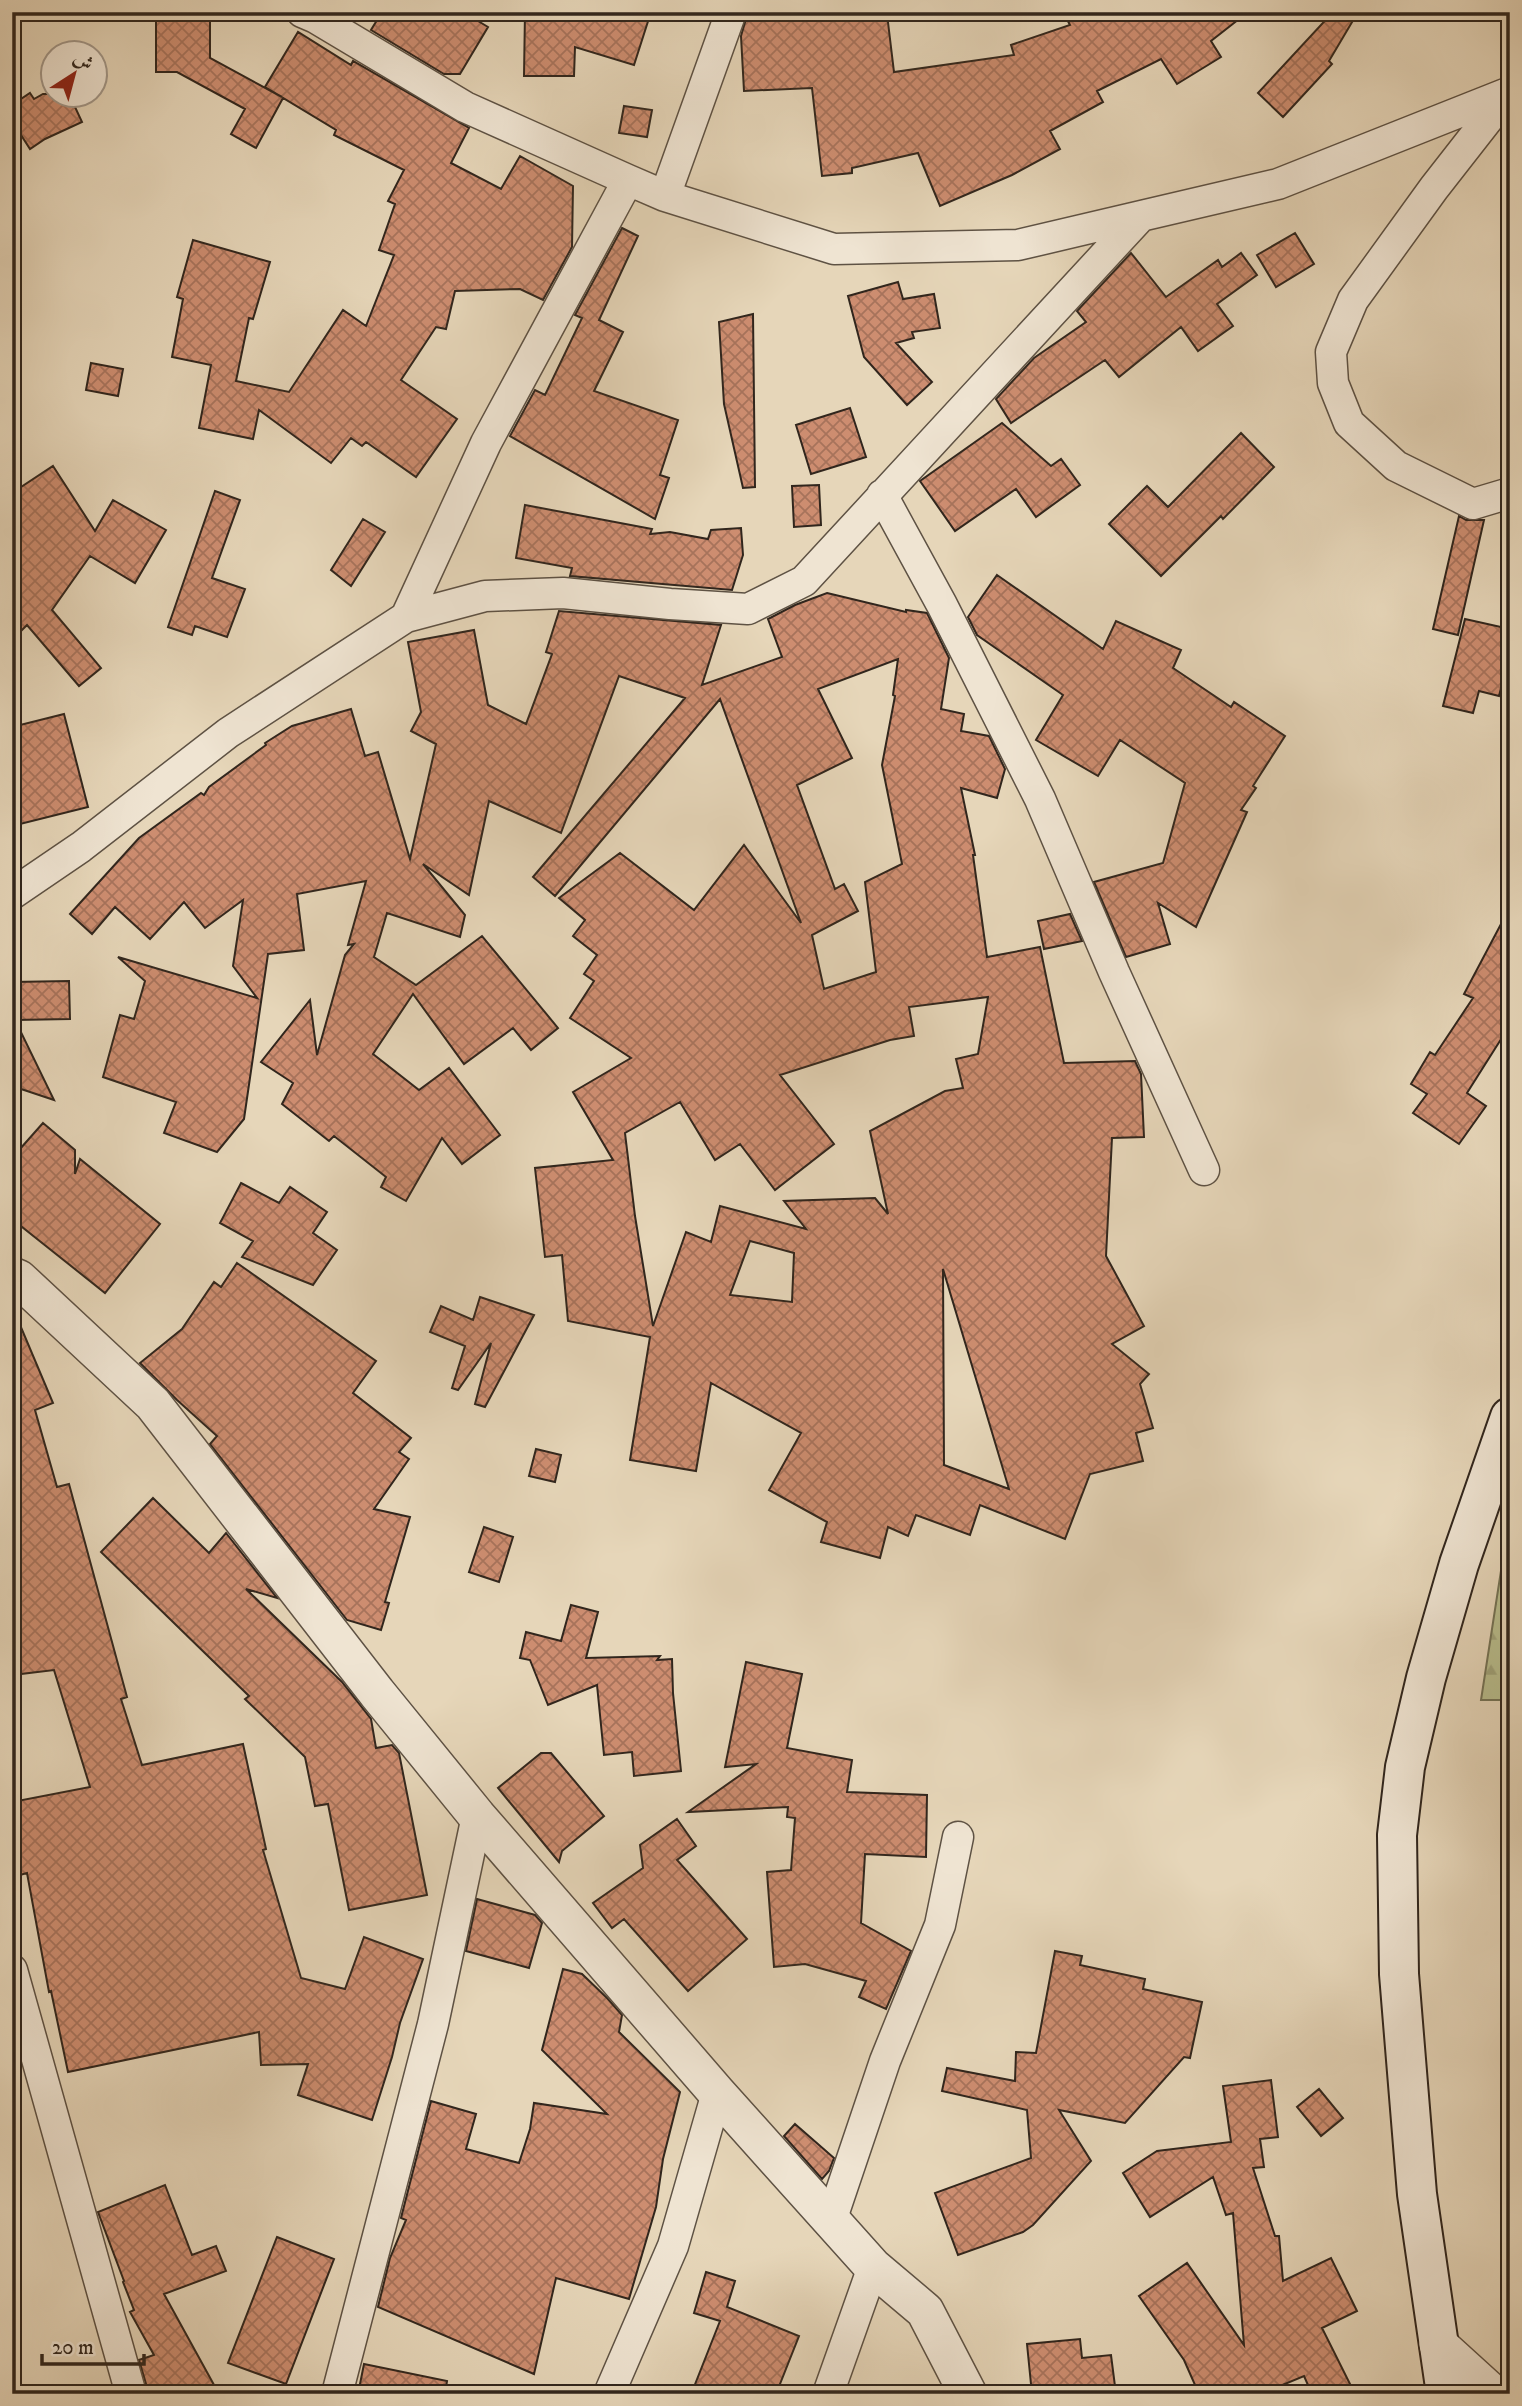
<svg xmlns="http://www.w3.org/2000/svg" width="1522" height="2406" font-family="'IM FELL DW Pica',Amiri,serif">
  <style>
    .forest { fill: url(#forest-firs); stroke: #747255; stroke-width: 2 }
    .building { fill: url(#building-cross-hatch); stroke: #31261d; stroke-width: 2; fill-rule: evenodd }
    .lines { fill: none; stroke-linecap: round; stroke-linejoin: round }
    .minor-casing { stroke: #5e5244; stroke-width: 33 }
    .tertiary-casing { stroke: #5e5244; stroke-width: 40 }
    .secondary-casing { stroke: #31261d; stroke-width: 42 }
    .minor { stroke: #efe4d2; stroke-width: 30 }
    .tertiary { stroke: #efe4d2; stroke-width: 37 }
    .secondary { stroke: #efe4d2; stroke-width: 38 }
  </style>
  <defs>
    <pattern id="forest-firs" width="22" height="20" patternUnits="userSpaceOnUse" patternTransform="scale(1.75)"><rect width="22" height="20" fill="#b8bd8d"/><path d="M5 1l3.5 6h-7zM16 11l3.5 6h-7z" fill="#9fa279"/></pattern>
    <pattern id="building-cross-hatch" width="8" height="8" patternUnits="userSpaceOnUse" patternTransform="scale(1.75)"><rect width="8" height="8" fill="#cd8d70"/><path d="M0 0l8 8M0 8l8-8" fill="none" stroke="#a7735b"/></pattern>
  </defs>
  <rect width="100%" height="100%" fill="#e6d6b9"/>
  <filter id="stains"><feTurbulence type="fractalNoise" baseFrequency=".00286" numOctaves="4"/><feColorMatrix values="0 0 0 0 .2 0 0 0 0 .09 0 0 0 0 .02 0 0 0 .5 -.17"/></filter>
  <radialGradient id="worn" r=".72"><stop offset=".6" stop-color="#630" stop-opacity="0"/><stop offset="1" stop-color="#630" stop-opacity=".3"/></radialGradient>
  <path class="forest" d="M 1510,1522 L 1510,1700 L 1481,1700 L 1507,1532 Z"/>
  <path class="building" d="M 156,12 L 210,12 L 210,58 L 282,97 L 265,87 L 298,32 L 351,65 L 353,61 L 469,128 L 451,163 L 501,189 L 520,156 L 573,186 L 572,247 L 543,300 L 520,289 L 455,291 L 446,329 L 436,327 L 401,380 L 457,419 L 416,477 L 366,442 L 362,446 L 351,438 L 331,463 L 259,410 L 253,439 L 199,428 L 211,365 L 172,357 L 183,299 L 177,297 L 193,240 L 270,262 L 253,319 L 249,318 L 236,381 L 289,392 L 343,310 L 366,326 L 394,255 L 379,250 L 395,204 L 388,201 L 404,170 L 334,135 L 336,130 L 283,98 L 256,148 L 231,134 L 245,109 L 177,72 L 156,72 Z
    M 382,12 L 463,12 L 488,27 L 460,74 L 444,74 L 371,30 Z
    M 525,12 L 651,12 L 634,65 L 575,47 L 574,76 L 524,76 Z
    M 748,12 L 825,12 L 826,21 L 887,14 L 894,72 L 1014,55 L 1011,45 L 1070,25 L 1063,12 L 1248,12 L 1211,41 L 1221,57 L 1177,84 L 1161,59 L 1097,91 L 1103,102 L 1050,131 L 1060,149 L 1012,175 L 940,206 L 918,153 L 852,168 L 852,173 L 822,176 L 812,88 L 744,91 L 741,36 Z
    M 1333,12 L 1358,12 L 1329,61 L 1332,64 L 1283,117 L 1258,93 Z
    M 30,93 L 34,99 L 43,94 L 69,94 L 82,122 L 45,139 L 30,149 L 12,121 L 12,105 Z
    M 624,106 L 652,110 L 647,137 L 619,133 Z
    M 622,228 L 638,236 L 599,320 L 623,332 L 594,391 L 678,420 L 660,475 L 669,478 L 655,519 L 510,436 L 535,390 L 545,395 L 582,318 L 575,315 Z
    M 1295,233 L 1314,264 L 1276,287 L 1257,255 Z
    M 1131,253 L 1166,297 L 1218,260 L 1222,267 L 1241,253 L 1257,275 L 1217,304 L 1233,326 L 1198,351 L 1181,327 L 1119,377 L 1105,360 L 1011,423 L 996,399 L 1034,358 L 1086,322 L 1077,311 Z
    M 898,282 L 903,299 L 934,294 L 940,328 L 912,332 L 914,338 L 896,343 L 932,382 L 907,405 L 864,357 L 848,296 Z
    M 753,314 L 755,487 L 743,488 L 724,404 L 719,322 Z
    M 91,363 L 123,369 L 118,396 L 86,390 Z
    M 850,408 L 866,457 L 811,474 L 796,425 Z
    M 1002,423 L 1051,466 L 1061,459 L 1080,485 L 1036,517 L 1016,489 L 955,531 L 920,481 Z
    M 1241,433 L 1274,467 L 1223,519 L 1221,516 L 1161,576 L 1109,524 L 1147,486 L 1168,507 Z
    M 53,466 L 95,531 L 113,500 L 166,530 L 135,583 L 90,556 L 52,610 L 101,668 L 79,686 L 27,625 L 12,640 L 12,493 Z
    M 819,485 L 821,525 L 794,527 L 792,486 Z
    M 215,491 L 240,500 L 212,578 L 245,589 L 227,637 L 195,626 L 192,635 L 168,627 Z
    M 525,505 L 652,529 L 650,534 L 670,532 L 708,539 L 711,530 L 741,528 L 743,555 L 732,590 L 570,576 L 572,568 L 516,558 Z
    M 1459,516 L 1466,520 L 1484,520 L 1458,635 L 1433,629 Z
    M 363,519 L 385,532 L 351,586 L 331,570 Z
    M 997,575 L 1103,649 L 1116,621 L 1181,650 L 1173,668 L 1231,707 L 1234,702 L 1285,736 L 1253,786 L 1256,788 L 1241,810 L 1247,812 L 1196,927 L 1158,903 L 1170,944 L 1126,957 L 1094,882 L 1163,863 L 1185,783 L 1120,740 L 1098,776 L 1036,740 L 1063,695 L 977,635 L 968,617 Z
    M 827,593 L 906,612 L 906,610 L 927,613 L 949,658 L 941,709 L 964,714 L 961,731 L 989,736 L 1005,769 L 997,798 L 961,788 L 975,855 L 973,855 L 987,957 L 1040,947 L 1064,1063 L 1135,1061 L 1141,1074 L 1144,1137 L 1112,1138 L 1106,1256 L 1144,1326 L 1112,1344 L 1149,1374 L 1140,1384 L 1153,1428 L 1136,1433 L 1143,1461 L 1090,1474 L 1065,1539 L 980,1505 L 970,1535 L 916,1515 L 908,1536 L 888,1527 L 880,1558 L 821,1542 L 827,1522 L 769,1490 L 801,1433 L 711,1383 L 696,1471 L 630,1460 L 650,1337 L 568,1321 L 562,1255 L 545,1257 L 535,1168 L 613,1160 L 573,1092 L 631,1058 L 570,1018 L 594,981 L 584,974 L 597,955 L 573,936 L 585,920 L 559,898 L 620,853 L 694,910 L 744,845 L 801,923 L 720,699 L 555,896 L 533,877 L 685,698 L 619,676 L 561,833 L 489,801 L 469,895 L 423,864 L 465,915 L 460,937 L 387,913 L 374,957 L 416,985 L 482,936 L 558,1028 L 531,1050 L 513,1028 L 464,1064 L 413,994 L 373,1054 L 419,1090 L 449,1068 L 500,1135 L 462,1164 L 442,1138 L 406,1201 L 381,1187 L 386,1177 L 334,1136 L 329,1141 L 282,1104 L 293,1083 L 261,1062 L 310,1000 L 317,1055 L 345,955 L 354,944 L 348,945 L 366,881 L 297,894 L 304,950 L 268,954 L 244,1119 L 217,1152 L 164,1133 L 176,1102 L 103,1077 L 120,1015 L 134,1019 L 145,981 L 118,957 L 257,998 L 233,966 L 243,900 L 205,928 L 184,902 L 150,939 L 115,907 L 92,934 L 70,914 L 139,838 L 201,793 L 204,795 L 209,787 L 266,745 L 265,743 L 292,726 L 351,709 L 365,756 L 378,752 L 410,859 L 436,744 L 411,731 L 421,712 L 408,642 L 474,630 L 488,705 L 526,724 L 552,654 L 546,652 L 559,611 L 721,625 L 702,685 L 782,657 L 768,619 L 795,605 ZM 898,659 L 893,695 L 895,696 L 882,765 L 902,864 L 865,882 L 876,972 L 824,989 L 812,935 L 858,911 L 844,884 L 835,889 L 797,785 L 852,758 L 818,689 ZM 988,997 L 978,1054 L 956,1059 L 963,1088 L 945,1091 L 870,1131 L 888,1214 L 875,1198 L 784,1201 L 806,1229 L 720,1206 L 711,1242 L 686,1232 L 653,1326 L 635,1216 L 625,1133 L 680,1102 L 715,1160 L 740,1144 L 775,1190 L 834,1144 L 780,1075 L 890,1040 L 914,1036 L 909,1007 ZM 750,1241 L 794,1253 L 792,1302 L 730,1295 ZM 943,1269 L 1009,1489 L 944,1465 Z
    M 1465,619 L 1510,629 L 1510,653 L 1499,696 L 1479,691 L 1473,713 L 1443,706 Z
    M 64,714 L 88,807 L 12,826 L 12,727 Z
    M 1510,907 L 1510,1025 L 1467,1093 L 1486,1106 L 1459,1144 L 1413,1113 L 1427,1094 L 1411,1084 L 1430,1052 L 1435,1055 L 1473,998 L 1464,994 Z
    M 1070,914 L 1082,941 L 1044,949 L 1038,921 Z
    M 69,981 L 70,1019 L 15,1020 L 54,1100 L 12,1086 L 12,982 Z
    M 43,1123 L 75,1150 L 75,1174 L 80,1159 L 160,1224 L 105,1293 L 12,1219 L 12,1158 Z
    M 241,1183 L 279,1203 L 290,1187 L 327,1212 L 313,1233 L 337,1250 L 313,1285 L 242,1257 L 253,1241 L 220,1223 Z
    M 237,1263 L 376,1361 L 353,1393 L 411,1438 L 399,1452 L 409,1459 L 374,1509 L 410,1517 L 385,1602 L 389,1603 L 381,1630 L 347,1620 L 210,1444 L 217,1436 L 177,1400 L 140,1363 L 182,1329 L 214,1282 L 221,1287 Z
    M 480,1297 L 534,1315 L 485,1407 L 475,1404 L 491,1343 L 458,1390 L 452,1388 L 465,1346 L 430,1332 L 441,1306 L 473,1320 Z
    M 12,1306 L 53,1403 L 35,1410 L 57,1487 L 69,1484 L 127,1697 L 121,1699 L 142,1765 L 243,1744 L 266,1849 L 263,1850 L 301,1978 L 345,1989 L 364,1937 L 423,1959 L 400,2023 L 392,2057 L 372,2120 L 298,2095 L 308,2064 L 261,2065 L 259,2032 L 68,2072 L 51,1991 L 49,1992 L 27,1873 L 20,1875 L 12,1835 L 12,1802 L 90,1787 L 54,1670 L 12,1675 Z
    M 536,1449 L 561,1455 L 555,1482 L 529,1476 Z
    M 153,1498 L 209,1553 L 226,1533 L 277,1598 L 246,1589 L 342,1682 L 371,1719 L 376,1748 L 392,1745 L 399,1753 L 427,1895 L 349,1910 L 328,1804 L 315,1806 L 305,1757 L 245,1699 L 249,1696 L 101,1552 Z
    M 484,1527 L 513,1537 L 499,1582 L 469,1572 Z
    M 571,1605 L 598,1612 L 586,1658 L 660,1656 L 657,1660 L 672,1659 L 673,1693 L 681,1771 L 634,1776 L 632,1752 L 604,1755 L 597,1685 L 548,1705 L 530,1660 L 520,1658 L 526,1632 L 561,1641 Z
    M 746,1662 L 802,1674 L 787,1748 L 852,1760 L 847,1792 L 927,1795 L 926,1857 L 865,1854 L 861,1923 L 911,1951 L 886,2009 L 859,1997 L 866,1981 L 805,1964 L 774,1967 L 767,1872 L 791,1870 L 795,1818 L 787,1817 L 788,1807 L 688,1812 L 756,1764 L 725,1767 Z
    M 541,1753 L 551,1753 L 604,1816 L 562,1851 L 559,1862 L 498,1788 Z
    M 677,1819 L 696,1846 L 677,1860 L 747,1939 L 688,1991 L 624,1919 L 612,1928 L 593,1903 L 643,1868 L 640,1845 Z
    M 477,1899 L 535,1915 L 542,1923 L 529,1968 L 466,1951 Z
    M 1055,1951 L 1082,1956 L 1080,1965 L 1145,1979 L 1143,1989 L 1202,2002 L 1190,2058 L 1184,2057 L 1125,2123 L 1059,2110 L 1091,2161 L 1033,2225 L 1023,2232 L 958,2255 L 935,2193 L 1031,2158 L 1027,2110 L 942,2091 L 947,2068 L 1015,2081 L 1016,2052 L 1036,2053 Z
    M 563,1969 L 582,1974 L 607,1998 L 622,2015 L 619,2032 L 680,2092 L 663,2159 L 656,2207 L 629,2299 L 556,2278 L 534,2374 L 378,2307 L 390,2258 L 406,2220 L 401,2218 L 431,2101 L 476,2114 L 466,2149 L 519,2163 L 530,2129 L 534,2103 L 607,2114 L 542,2050 Z
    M 1271,2080 L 1278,2137 L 1260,2139 L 1264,2167 L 1253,2168 L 1275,2236 L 1279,2236 L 1283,2281 L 1331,2258 L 1357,2311 L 1322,2328 L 1355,2394 L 1312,2394 L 1304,2376 L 1275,2388 L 1278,2394 L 1199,2394 L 1184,2360 L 1139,2296 L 1187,2263 L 1244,2345 L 1233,2213 L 1226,2215 L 1213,2177 L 1150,2217 L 1123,2173 L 1157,2151 L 1231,2142 L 1223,2086 Z
    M 1319,2089 L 1343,2118 L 1321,2136 L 1297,2107 Z
    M 795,2124 L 834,2158 L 829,2171 L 822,2179 L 784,2136 Z
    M 165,2185 L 192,2255 L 216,2246 L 226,2271 L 164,2294 L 219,2394 L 149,2394 L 139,2360 L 154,2355 L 130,2312 L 134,2310 L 123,2282 L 124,2281 L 98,2212 Z
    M 277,2237 L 334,2259 L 286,2384 L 228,2363 Z
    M 706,2272 L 735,2281 L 727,2307 L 799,2336 L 776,2394 L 711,2394 L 694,2387 L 720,2321 L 694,2313 Z
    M 1080,2339 L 1082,2358 L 1111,2355 L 1116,2394 L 1032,2394 L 1027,2344 Z
    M 364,2364 L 447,2381 L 445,2394 L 358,2394 Z"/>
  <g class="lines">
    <g class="minor-casing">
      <path id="minor" d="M 302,12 L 316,18 L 465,107 L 628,180 L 665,196 L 834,249 L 1018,245 L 1141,216 L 1278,184 L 1510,92
        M 1509,92 L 1434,188 L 1353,300 L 1331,352 L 1333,383 L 1349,423 L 1396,466 L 1473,504 L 1510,493
        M 665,196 L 731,12
        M 882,495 L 942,605 L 1040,799 L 1114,972 L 1204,1170
        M 406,617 L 486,443 L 628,180
        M 12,894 L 81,847 L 228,733 L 406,617 L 485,596 L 563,593 L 670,604 L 748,609 L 804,581 L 1141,216
        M 12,1970 L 131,2394
        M 831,2221 L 885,2061 L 940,1925 L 958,1837
        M 337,2394 L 433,2024 L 477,1816
        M 609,2394 L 673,2246 L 717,2093
        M 828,2394 L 873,2267"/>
    </g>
    <g class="tertiary-casing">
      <path id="tertiary" d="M 12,1276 L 19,1279 L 153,1404 L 377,1693 L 477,1816 L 717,2093 L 873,2267 L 925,2311 L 968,2394
        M 1438,2344 L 1493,2394"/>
    </g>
    <g class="secondary-casing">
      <path id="secondary" d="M 1446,2394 L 1417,2194 L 1399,1974 L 1397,1835 L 1405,1767 L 1426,1678 L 1459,1564 L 1510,1417"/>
    </g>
    <use href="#minor" class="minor"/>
    <use href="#tertiary" class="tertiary"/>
    <use href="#secondary" class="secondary"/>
  </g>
  <rect width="1522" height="2406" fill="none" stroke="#e6d6b9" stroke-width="42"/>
  <rect x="14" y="14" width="1494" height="2378" fill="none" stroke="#31261d" stroke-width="3.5"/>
  <rect x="21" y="21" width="1480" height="2364" fill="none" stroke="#31261d" stroke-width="2"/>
  <g transform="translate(74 74) rotate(36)"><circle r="33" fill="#efe4d2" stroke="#a3988a" stroke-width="2"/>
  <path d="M0-5L12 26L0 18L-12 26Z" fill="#8f2418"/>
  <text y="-10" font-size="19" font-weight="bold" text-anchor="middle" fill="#31261d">ش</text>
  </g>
  <path d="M42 2354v10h102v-10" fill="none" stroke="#31261d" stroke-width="3.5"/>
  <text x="52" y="2354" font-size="21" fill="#31261d" stroke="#efe4d2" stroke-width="5" paint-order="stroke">20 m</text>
  <rect width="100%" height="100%" filter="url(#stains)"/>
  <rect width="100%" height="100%" fill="url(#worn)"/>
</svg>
